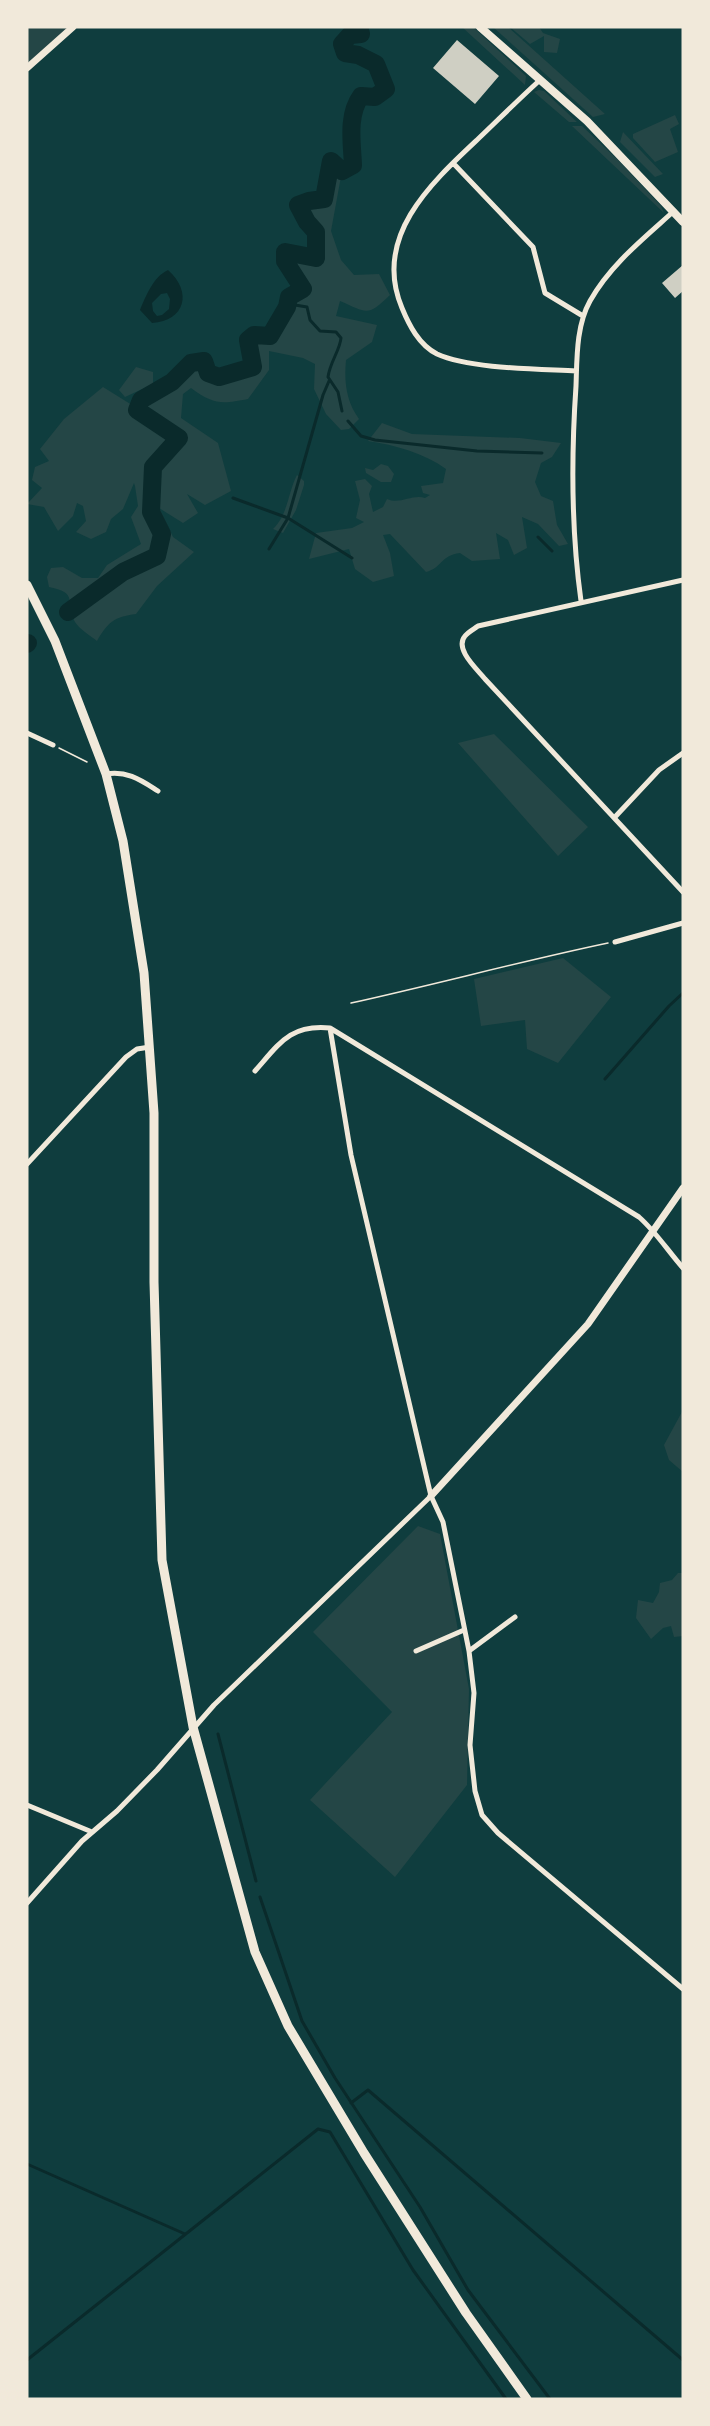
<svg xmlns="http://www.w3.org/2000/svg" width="710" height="2426" font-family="'Exo 2',sans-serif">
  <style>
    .green { fill: #244646 }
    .water { fill: #0a2a2b; fill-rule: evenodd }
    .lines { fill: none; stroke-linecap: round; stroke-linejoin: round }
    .stream { stroke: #0a2a2b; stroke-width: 3 }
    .river { stroke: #0a2a2b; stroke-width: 18 }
    .building { fill: #cfcfc3 }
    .path { stroke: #f1e9da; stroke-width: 1.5 }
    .minor { stroke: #f1e9da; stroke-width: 5 }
    .tertiary { stroke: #f1e9da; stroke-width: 7 }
    .secondary { stroke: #f1e9da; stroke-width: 8 }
    .trunk { stroke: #f1e9da; stroke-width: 9 }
  </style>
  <rect width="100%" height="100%" fill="#0f3d3e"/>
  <path class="green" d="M 27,27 L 73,27 L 27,68 Z
    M 462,27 L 473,27 L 526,76 L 525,85 Z
    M 493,27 L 508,27 L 605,114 L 593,117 Z
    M 510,27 L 539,27 L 543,33 L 560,39 L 557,53 L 544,52 L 544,36 L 530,44 Z
    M 539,90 L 544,91 L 577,122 L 569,122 L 534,92 Z
    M 675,115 L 679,124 L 670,129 L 678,152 L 655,162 L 633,138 L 633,134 Z
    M 572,126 L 582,126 L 617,159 L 661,206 L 664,213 Z
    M 623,132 L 663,174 L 655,177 L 620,142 Z
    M 331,161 L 342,171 L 331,231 L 341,260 L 354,275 L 379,274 L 390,295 C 367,317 368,313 340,301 L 336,316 L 377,325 L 372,342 L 346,360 C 344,382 346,401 359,419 L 349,429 L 341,430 L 326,414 L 314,389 L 315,364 L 303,358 L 269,351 L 269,370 L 248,399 C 222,404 214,405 191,388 L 183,394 L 181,418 L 218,443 L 231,491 L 205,505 L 187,494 L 198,513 L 183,523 L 159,508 L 173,537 L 194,552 L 157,586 L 136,614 C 114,617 108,622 97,641 C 91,636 79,629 75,622 C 64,602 80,593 49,587 L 47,577 L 51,568 L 63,567 L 82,578 L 98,578 L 107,565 L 141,544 L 131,517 L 138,506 L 135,486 L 134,483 L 123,509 L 111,519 L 106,532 L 91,539 L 76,532 L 86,521 L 83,506 L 77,503 L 73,516 L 58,531 L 44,507 L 27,504 L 42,488 L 32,480 L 35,467 L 49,461 L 40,449 L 64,419 L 103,387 L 132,405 L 153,388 L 172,382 L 191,363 L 204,361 L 208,373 L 219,377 L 253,367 L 250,344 L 254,335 L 270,336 L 287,307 L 289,297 L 302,289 L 285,261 L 285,252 L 316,257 L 316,232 L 307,222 L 298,205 L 309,201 L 324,199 Z
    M 136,367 L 153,372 L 153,384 L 125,397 L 119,390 Z
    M 382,423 L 412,434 L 520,438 L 561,443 L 552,457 L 541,463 L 535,482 L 541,496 L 553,501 L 557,525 L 568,544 L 559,546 L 538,524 L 522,517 L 527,548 L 514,555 L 508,540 L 496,533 L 500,559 L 472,561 L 460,553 C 441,555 442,568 426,572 L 390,534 L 383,535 L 390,553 L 394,576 L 373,582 L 355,569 L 349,549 L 309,559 L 316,533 L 352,528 L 364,522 L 356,518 L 360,500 L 355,481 L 365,479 L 372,486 L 369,494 L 373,512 L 383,507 L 387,499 C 400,505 412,494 425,498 L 430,495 L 423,493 L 421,486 L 443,483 L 446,469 C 424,453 395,445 368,441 Z
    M 381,464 L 388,466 L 394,474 L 391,482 L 381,482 L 366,473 L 365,468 L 373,470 Z
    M 297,475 L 304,481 L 304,485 L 296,510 L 283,533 L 273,529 C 288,515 288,492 297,475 Z
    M 494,734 L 588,827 L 558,856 L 458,743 Z
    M 563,958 L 611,997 L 558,1063 L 527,1049 L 525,1020 L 481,1026 L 474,979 Z
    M 683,1410 L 683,1472 L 669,1460 L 664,1445 Z
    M 418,1526 L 440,1534 L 469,1689 L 467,1785 L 395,1877 L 310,1800 L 392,1712 L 313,1632 Z
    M 678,1573 L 683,1573 L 683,1636 L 674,1637 L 671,1626 L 663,1628 L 651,1639 L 636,1618 L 638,1600 L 653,1603 L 659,1592 L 660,1583 L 672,1580 Z"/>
  <path class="water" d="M 168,270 C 193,292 185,321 152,323 L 140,310 C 146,296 153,277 168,270 ZM 167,293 L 170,299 L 169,309 L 162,315 L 157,316 L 153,311 L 152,303 L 161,294 Z"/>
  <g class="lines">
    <path class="stream" d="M 287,307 L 295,305 L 307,307 L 310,320 L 320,331 L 336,332 L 341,338 C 340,350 330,362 328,377 L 338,392 L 342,411
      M 348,421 L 361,436 L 375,440 L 477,451 L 542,453
      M 233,498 L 288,518 L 352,558
      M 538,537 L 552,551
      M 269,549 L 288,518 L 323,395 L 329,381
      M 605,1079 L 669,1006 L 683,993
      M 218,1734 L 256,1881
      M 260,1897 L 302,2021 L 335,2078 L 420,2207 L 468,2290 L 550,2399
      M 351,2103 L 368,2090 L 683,2360
      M 27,2164 L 185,2234
      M 27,2360 L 318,2129 L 330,2132 L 413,2270 L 506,2399"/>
    <path class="river" d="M 68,612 L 123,572 L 157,556 L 162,534 L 151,512 L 153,467 L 179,438 L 137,410 L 141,400 L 172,382 L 191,363 L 204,361 L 208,373 L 219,377 L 253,367 L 248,340 L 254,335 L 270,336 L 287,307 L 289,297 L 303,289 L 285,261 L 285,252 L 316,258 L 316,232 L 307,222 L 298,205 L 309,201 L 324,199 L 331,161 L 342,171 L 353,165 C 352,143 347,115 361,96 L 375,97 L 386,89 L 376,64 L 358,55 L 345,53 L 342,44 L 350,35 L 361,34 L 359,27
      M 27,644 L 28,643"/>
  </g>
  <path class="building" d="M 457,40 L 499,76 L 475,104 L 433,68 Z
    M 683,265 L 683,291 L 675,298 L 662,283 Z"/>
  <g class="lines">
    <path class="path" d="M 59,748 L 87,762
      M 351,1003 C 437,984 522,961 608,943"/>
    <path class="minor" d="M 540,80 C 519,99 499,119 478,139 C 431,183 372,237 402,308 C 409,325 419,345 437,354 C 470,369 539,369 576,371
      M 453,163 L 533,247 L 545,293 L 583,316
      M 683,580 L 478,626 C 474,629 468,632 465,636 C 454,649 477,669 485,679 L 683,892
      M 581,601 C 571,529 571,459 576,386 C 577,359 576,326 590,301 C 610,265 644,238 674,211
      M 27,733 L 53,745
      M 106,774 C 127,770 142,781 158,791
      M 615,817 L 659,770 L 683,753
      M 615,942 L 683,923
      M 330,1028 L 351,1155 L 431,1496 L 443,1522 L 469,1651 L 474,1693 L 470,1745 L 475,1791 L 482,1815 L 498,1833 L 683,1989
      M 255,1071 C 279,1044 290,1024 330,1028 L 639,1217 C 656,1232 668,1251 683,1268
      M 27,1164 L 126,1057 L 137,1049 L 150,1047
      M 416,1651 L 464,1630
      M 469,1651 L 515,1617
      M 27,1805 L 92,1832
      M 27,1903 L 82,1841 L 117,1811 L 157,1770 L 214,1705 L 431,1496"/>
    <path class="tertiary" d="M 27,68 L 73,27
      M 431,1496 L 588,1324 L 683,1188"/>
    <path class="secondary" d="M 480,27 L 587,121 L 683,222"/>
    <path class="trunk" d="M 27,585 L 55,641 L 106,774 L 123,841 L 144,973 L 154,1113 L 154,1282 L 162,1560 L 193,1727 L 255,1952 L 288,2026 L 364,2153 L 466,2313 L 527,2399"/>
  </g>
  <rect width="710" height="2426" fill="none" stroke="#f1e9da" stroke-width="57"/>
</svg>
